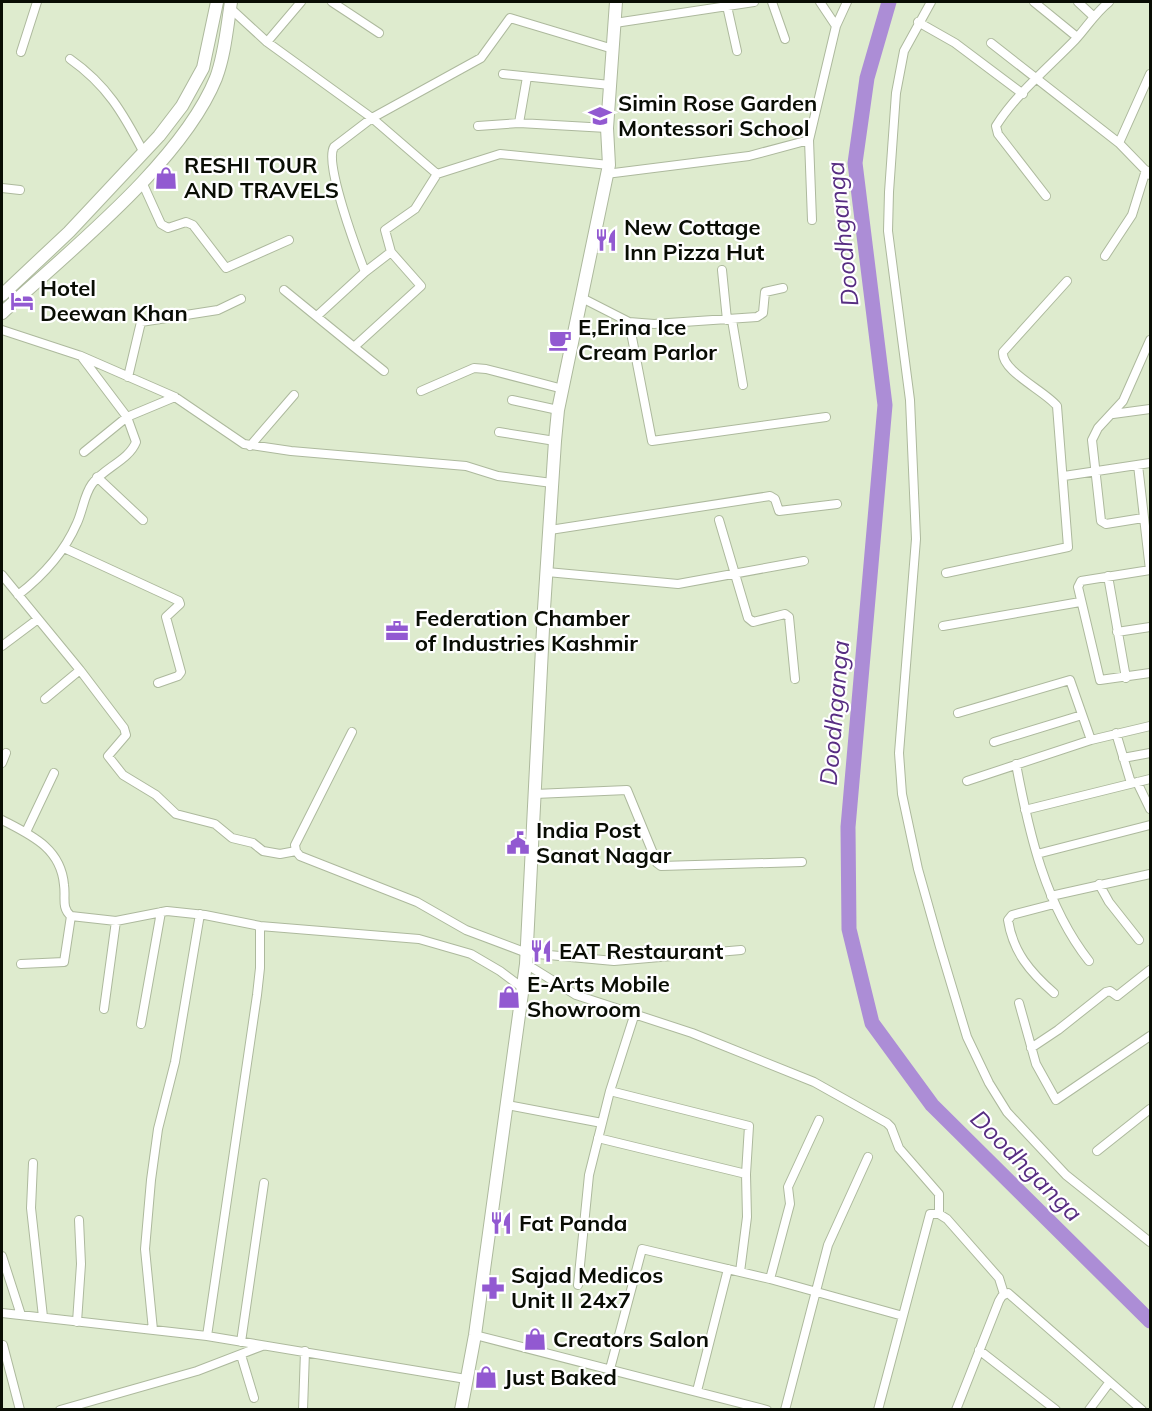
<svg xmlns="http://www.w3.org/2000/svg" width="1152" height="1411" font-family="Mulish,sans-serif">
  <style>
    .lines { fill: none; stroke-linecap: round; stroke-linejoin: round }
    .river { stroke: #ac8dd6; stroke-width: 15 }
    .minor-casing { stroke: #adb99d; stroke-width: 10 }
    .secondary-casing { stroke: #adb99d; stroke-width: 14 }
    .primary-casing { stroke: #adb99d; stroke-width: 14 }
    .minor { stroke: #fff; stroke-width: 8 }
    .secondary { stroke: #fff; stroke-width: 12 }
    .primary { stroke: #fff; stroke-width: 12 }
    .labels { text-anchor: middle; stroke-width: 4.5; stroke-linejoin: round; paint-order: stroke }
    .poi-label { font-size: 22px; font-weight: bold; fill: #090d04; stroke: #fff; text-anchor: start }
    .water-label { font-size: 24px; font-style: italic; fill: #572d82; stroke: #fff }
  </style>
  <rect width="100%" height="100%" fill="#deebce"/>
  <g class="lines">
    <path class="river" d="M 889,2 L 867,78 L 855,163 L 885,405 L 848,827 L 849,929 L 872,1023 L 932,1105 L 1150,1321"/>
    <g class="minor-casing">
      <path id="minor" d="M 332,2 L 379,33
        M 772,2 L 785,39
        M 931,2 L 904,51 L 896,93 L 889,192 L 888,231 L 910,400 L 916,539 L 899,753 L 902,794 L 918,869 L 940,947 L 967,1037 L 989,1083 L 1007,1112 L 1066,1175 L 1150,1242
        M 1034,2 L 1077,37
        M 1078,2 L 1093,16
        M 727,6 L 737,51
        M 230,8 L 267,42 L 372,118 L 437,174
        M 918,22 L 955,43 L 1023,94
        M 615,23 L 754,2
        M 836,26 L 847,2
        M 267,42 L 301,2
        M 991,43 L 1119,143 L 1150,175
        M 21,52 L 37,2
        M 70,59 C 107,85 123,113 144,153
        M 503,74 L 610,85
        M 519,123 L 527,77
        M 478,126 L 519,123 L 607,128
        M 809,140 L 812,220
        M 1119,143 L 1150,74
        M 606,174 L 749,156 L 809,140 L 836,26 L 820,2
        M 142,182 L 161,224 L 168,228 L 186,222 L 193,225 L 226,268 L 289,240
        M 2,188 L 20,190
        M 1046,196 L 998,134 L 996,126 C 1016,94 1049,67 1075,40 C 1087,27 1095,13 1109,2
        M 1105,256 L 1132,215 L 1146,170
        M 722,270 L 727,320
        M 365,272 C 357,251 324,163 334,147 L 372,118 L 481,58 L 510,18 L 613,49
        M 284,290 L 354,347
        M 580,297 L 629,322 L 654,324 L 757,317 L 763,313 L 765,292 L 783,288
        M 317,316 L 365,272 L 391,252
        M 732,320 L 743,385
        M 629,322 L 652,441 L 826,417
        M 2,330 L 81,356 L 175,397 L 244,444 L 291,451 L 466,466 L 498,476 L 552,483
        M 384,371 L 354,347 L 421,286 L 391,252 L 385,230 L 415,209 L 437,174 L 500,154 L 609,165
        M 128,377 L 141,322 L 218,310 L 241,299
        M 421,391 L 474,368 L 486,369 L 563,389
        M 512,400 L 558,410
        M 1113,414 L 1150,409
        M 499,432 L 555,441
        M 250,446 L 294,395
        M 84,452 L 127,417 L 175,397
        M 1138,465 L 1150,570
        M 1064,476 L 1150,463
        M 97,477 L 143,520
        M 1143,518 L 1106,524 L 1101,521 L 1092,440 L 1098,428 L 1123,401 L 1150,340
        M 719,520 L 748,618 L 753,622 L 785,614 L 789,617 L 795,679
        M 550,530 L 770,496 L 775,499 L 779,511 L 837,504
        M 64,548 L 179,601 L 180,604 L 166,617 L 181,672 L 178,676 L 158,683
        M 1150,570 L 1081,581 L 1078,587 L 1100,680 L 1150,673
        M 547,572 L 678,584 L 804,561
        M 946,573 L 1068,547 L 1057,406 C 1045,391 1001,371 1003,352 L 1067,281
        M 2,575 L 80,670 L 124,728 L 126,735 L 108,756 L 123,775 L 156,795 L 176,814 L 215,824 L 232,838 L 253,843 L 263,851 L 280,854 L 296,851
        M 1108,576 L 1126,678
        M 18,595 C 44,575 64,553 77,523 C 83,510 84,495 92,484 C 104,468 129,460 136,442 L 127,417 L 81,356
        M 943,626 L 1080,602
        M 1117,632 L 1150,627
        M 2,646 L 38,619
        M 45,699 L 80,670
        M 958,713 L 1070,680 L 1091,740
        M 352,732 L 295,845 L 296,851 L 300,856 L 417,902 L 466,930 L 527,953 L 614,961 L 741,950
        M 1116,733 L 1131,783
        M 994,742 L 1082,715
        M 1123,758 L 1150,753
        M 2,763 L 6,753
        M 1016,764 C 1029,833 1045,905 1089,961
        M 967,781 L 1091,740 L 1150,726
        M 1137,782 L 1150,809
        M 535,794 L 627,790 L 657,863 L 661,866 L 802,862
        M 1025,810 L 1150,779
        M 2,820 C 31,835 61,848 64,885 C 66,897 61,908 71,916 L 116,921 L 167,911 L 205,915 L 260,926 L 419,939 L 471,954 L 500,971 L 524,989
        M 26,832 L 54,773
        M 1037,854 L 1150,825
        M 1099,884 L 1109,902 L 1139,940
        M 1051,896 L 1150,874
        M 1054,904 L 1012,915 L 1008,920 C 1013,952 1030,972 1054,993
        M 21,964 L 64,962 L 71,916
        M 526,964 L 576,995 L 692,1033 L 814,1082 L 887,1123 L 891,1127 L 899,1148 L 939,1194 L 939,1214
        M 1019,1003 L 1036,1064 L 1056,1100 L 1150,1036
        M 104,1009 L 116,921
        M 141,1024 L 161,912
        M 1031,1048 L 1058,1030 L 1106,992 L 1110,991 L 1117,996 L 1150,970
        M 610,1091 L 749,1126 L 746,1174 L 747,1217 L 740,1272
        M 507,1105 L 602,1123
        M 598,1138 L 746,1174
        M 1097,1151 L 1150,1109
        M 33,1163 L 31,1208 L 43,1317
        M 2,1256 L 21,1315
        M 770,1279 L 790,1204 L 788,1187 L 819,1120
        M 578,1285 L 589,1175 L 610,1091 L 635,1013
        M 2,1313 L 207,1336 L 466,1379
        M 77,1322 L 81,1264 L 79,1220
        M 153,1330 L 145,1249 L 151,1180 L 158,1129 L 175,1062 L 200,914
        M 475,1335 L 767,1410
        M 207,1336 L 257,995 L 260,968 L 260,926
        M 241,1342 L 264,1183
        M 3,1345 L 20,1410
        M 979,1350 L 1056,1410
        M 241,1355 L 254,1398
        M 610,1369 L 642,1249 L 770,1279 L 903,1316
        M 697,1391 L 728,1269
        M 60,1410 L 197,1371 L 262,1346
        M 303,1410 L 305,1351
        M 785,1410 L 828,1245 L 868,1157
        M 878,1410 L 930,1214 L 939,1214 L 947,1219 L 999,1278 L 1004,1294
        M 956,1410 L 999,1301 L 1002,1296 L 1008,1293 L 1142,1410
        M 1089,1410 L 1109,1383"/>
    </g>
    <g class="secondary-casing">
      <path id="secondary" d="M 461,1410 L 475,1335 L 526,964 L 544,609 L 555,441 L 558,410 L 609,165 L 607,128 L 616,2"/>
    </g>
    <g class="primary-casing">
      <path id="primary" d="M 2,295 L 69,232 L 159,136 L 182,106 L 203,68 L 217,2
        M 2,313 C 69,251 182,162 216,78 C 225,54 227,27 231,2"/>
    </g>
    <use href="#minor" class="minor"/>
    <use href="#secondary" class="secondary"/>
    <use href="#primary" class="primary"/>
  </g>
  <defs>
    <g id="school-bare" transform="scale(1.8)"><path d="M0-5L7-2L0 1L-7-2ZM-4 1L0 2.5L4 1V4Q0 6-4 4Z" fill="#9259d1" stroke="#fff" stroke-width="2.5" paint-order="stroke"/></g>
    <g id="shop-bare" transform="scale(1.8)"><path d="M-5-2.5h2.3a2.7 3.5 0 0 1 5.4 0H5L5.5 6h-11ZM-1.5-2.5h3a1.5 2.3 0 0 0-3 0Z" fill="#9259d1" stroke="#fff" stroke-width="2.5" paint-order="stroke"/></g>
    <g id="restaurant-bare" transform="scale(1.8)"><path d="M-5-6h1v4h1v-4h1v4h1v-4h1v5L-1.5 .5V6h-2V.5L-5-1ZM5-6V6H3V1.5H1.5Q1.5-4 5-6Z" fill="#9259d1" stroke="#fff" stroke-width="2.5" paint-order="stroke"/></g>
    <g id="hotel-bare" transform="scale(1.8)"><path d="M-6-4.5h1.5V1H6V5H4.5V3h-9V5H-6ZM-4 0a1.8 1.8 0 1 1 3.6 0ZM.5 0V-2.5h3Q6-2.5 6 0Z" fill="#9259d1" stroke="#fff" stroke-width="2.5" paint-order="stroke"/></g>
    <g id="cafe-bare" transform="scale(1.8)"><path d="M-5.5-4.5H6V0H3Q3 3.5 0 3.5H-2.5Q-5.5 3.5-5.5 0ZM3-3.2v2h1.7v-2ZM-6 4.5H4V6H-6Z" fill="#9259d1" stroke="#fff" stroke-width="2.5" paint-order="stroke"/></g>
    <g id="office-bare" transform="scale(1.8)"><path d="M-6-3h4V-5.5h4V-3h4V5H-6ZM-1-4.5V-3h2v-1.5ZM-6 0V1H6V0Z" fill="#9259d1" stroke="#fff" stroke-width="2.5" paint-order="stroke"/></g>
    <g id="civic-bare" transform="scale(1.8)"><path d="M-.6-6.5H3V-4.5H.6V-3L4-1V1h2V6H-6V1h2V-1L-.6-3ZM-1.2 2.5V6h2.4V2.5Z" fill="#9259d1" stroke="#fff" stroke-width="2.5" paint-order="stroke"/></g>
    <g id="pharmacy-bare" transform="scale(1.8)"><path d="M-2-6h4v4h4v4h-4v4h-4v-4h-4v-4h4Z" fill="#9259d1" stroke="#fff" stroke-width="2.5" paint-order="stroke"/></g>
  </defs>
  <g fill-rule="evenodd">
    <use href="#school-bare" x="600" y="116"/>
    <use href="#shop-bare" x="166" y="178"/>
    <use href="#restaurant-bare" x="606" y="240"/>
    <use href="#hotel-bare" x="22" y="301"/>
    <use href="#cafe-bare" x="560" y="340"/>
    <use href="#office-bare" x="397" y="631"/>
    <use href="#civic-bare" x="518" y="843"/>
    <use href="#restaurant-bare" x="541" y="951"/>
    <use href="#shop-bare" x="509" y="997"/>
    <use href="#restaurant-bare" x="501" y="1223"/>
    <use href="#pharmacy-bare" x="493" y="1288"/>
    <use href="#shop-bare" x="535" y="1339"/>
    <use href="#shop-bare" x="486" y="1377"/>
  </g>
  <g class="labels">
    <g class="poi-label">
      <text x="618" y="111">Simin Rose Garden<tspan x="618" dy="25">Montessori School</tspan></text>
      <text x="184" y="173">RESHI TOUR<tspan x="184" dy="25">AND TRAVELS</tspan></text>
      <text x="624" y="235">New Cottage<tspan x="624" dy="25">Inn Pizza Hut</tspan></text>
      <text x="40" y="296">Hotel<tspan x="40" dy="25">Deewan Khan</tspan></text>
      <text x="578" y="335">E,Erina Ice<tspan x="578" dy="25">Cream Parlor</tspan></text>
      <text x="415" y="626">Federation Chamber<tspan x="415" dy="25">of Industries Kashmir</tspan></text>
      <text x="536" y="838">India Post<tspan x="536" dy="25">Sanat Nagar</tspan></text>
      <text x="559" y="959">EAT Restaurant</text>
      <text x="527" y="992">E-Arts Mobile<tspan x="527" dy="25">Showroom</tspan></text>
      <text x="519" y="1231">Fat Panda</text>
      <text x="511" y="1283">Sajad Medicos<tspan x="511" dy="25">Unit II 24x7</tspan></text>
      <text x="553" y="1347">Creators Salon</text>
      <text x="504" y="1385">Just Baked</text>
    </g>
    <g class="water-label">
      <text transform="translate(843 234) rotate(-96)" y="8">Doodhganga</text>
      <text transform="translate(835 713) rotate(-85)" y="8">Doodhganga</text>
      <text transform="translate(1026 1166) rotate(45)" y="8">Doodhganga</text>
    </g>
  </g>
  <rect width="1152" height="1411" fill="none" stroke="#090d04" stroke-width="6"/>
</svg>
